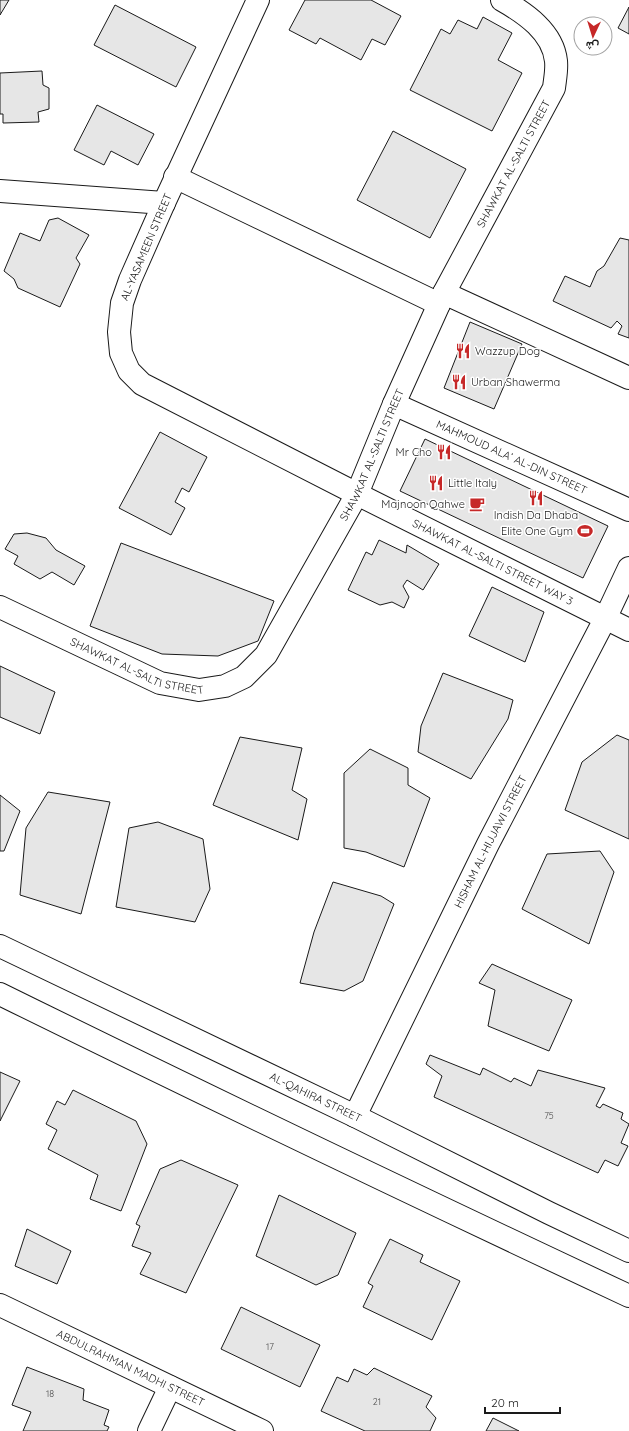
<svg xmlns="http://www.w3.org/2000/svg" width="629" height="1431" font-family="Quicksand,Vazirmatn,sans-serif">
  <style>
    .building { fill: #e6e6e6; stroke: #1a1a1a }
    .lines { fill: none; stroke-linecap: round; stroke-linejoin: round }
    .minor-casing { stroke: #1a1a1a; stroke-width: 24 }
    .major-casing { stroke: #1a1a1a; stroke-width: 24 }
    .minor { stroke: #fff; stroke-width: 22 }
    .major { stroke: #fff; stroke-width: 22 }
    .labels { text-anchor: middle; stroke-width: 3; stroke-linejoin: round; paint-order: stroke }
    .number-label { font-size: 9px; fill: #4d4d4d }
    .street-label { font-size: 11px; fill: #1a1a1a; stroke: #fff }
    .poi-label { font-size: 11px; fill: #1a1a1a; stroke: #fff; text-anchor: start }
  </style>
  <rect width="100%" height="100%" fill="#fff"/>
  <path class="building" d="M 0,0 L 9,0 L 0,15 Z
    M 305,0 L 371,0 L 401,16 L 385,45 L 372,39 L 361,60 L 320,38 L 316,44 L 289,30 Z
    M 115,5 L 196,47 L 176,87 L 94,45 Z
    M 629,7 L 629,34 L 618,28 Z
    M 483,17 L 512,33 L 498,60 L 522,73 L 492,131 L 410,90 L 441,29 L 450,34 L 458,20 L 477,29 Z
    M 42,71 L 43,85 L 49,88 L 49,109 L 38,112 L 39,122 L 3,123 L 3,114 L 0,114 L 0,73 Z
    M 97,105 L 154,134 L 138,165 L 111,151 L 104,165 L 74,150 Z
    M 393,131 L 466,169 L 430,238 L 357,200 Z
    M 58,218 L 89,235 L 76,258 L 80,264 L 60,307 L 18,288 L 14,279 L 4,271 L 20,233 L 40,241 L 49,220 Z
    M 620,238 L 629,240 L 629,338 L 618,334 L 622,326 L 617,321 L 611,328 L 553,301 L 565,276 L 590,287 L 597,271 L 604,266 Z
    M 470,322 L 522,344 L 494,409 L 444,388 Z
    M 160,432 L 207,457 L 189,492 L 182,488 L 175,502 L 185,508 L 171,535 L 119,508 Z
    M 425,439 L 608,526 L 583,578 L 400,491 Z
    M 27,533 L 46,538 L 56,550 L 85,566 L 74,585 L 52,572 L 40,579 L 14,564 L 18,556 L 5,549 L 14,534 Z
    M 379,540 L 406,553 L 407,545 L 439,564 L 423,590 L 407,580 L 403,586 L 409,597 L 404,608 L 392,602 L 380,605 L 348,590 L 366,552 L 372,555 Z
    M 121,543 L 274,601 L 258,641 L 218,656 L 162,654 L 90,626 Z
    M 492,587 L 544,612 L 525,662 L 469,636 Z
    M 0,666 L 55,692 L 40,734 L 0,717 Z
    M 443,673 L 513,700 L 508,719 L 471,779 L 418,752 L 421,726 Z
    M 617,735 L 629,740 L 629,839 L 565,810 L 582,762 Z
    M 240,737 L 302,748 L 292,790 L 307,799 L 298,840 L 213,805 Z
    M 370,749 L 408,768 L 408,785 L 430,798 L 404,867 L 366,852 L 344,848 L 344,773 Z
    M 48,792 L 110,802 L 81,914 L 20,895 L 26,828 Z
    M 0,795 L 20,811 L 4,851 L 0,851 Z
    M 158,822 L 203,839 L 210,889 L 195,922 L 116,907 L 129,828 Z
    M 600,851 L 614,872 L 589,944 L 522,909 L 547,854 Z
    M 333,882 L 381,896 L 394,904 L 363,981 L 344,991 L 300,983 L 314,932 Z
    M 492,964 L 572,1000 L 549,1051 L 488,1026 L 495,990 L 479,983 Z
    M 430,1055 L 480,1075 L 483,1068 L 511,1082 L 514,1078 L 531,1086 L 538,1070 L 605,1088 L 596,1106 L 600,1108 L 603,1104 L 623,1113 L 621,1119 L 629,1124 L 621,1143 L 628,1146 L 618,1166 L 605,1160 L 598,1173 L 434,1097 L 442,1076 L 426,1064 Z
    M 0,1072 L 20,1081 L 0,1121 Z
    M 73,1090 L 136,1121 L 147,1144 L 121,1211 L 90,1199 L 98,1175 L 48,1149 L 57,1130 L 46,1124 L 57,1101 L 65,1105 Z
    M 181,1160 L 238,1185 L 186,1293 L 140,1274 L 151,1253 L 132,1246 L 140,1226 L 136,1224 L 160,1169 Z
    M 279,1195 L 356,1233 L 338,1275 L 316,1285 L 256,1256 Z
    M 27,1229 L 71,1251 L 57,1284 L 15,1266 Z
    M 390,1239 L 423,1255 L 420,1262 L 460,1281 L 432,1340 L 363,1307 L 373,1286 L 368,1283 Z
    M 241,1307 L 320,1345 L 300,1387 L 221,1349 Z
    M 27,1367 L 84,1389 L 83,1400 L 109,1410 L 104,1425 L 109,1427 L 107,1431 L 23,1431 L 31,1412 L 12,1405 Z
    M 374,1368 L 432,1396 L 426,1407 L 436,1418 L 430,1431 L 365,1431 L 321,1411 L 337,1377 L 348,1382 L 354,1369 L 367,1375 Z
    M 493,1418 L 519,1431 L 486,1431 Z"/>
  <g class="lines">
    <g class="minor-casing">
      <g id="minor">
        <path id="s1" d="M 258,0 L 164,203 L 130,280 L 122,303 L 119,332 L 121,353 L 129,371 L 142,384 L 357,494 L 629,630"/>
        <path d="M 175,177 L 439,304"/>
        <path d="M 0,191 L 164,203"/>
        <path d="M 444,293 L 629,378"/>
        <path id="s2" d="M 394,404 L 629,510"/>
        <path id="s3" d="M 0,607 L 160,683 L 199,690 L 225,686 L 244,677 L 266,655 L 357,494 L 394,404 L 444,293 L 554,88 C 555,79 557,70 556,61 C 553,32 525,13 502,0"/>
        <path id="s4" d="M 355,1116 L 488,844 L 605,619 L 629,568"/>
        <path id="s5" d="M 0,1305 L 262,1431"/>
        <path d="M 149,1431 L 170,1387"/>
      </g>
    </g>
    <g class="major-casing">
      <g id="major">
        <path id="s6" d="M 0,946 L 355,1116 L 549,1213 L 629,1251"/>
        <path d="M 0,994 C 209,1097 418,1197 629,1296"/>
      </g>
    </g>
    <use href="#minor" class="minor"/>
    <use href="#major" class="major"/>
  </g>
  <defs>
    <g id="restaurant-bare" transform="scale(1.2)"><path d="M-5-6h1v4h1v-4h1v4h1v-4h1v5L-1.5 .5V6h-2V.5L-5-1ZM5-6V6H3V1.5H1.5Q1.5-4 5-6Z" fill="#c62828" stroke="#fff" stroke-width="2.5" paint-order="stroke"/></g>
    <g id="cafe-bare" transform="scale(1.2)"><path d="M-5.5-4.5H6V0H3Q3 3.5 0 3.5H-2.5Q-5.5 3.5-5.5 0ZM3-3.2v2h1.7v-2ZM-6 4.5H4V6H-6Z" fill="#c62828" stroke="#fff" stroke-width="2.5" paint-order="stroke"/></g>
    <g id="stadium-bare" transform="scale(1.2)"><path d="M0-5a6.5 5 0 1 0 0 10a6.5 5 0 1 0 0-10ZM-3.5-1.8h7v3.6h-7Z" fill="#c62828" stroke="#fff" stroke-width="2.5" paint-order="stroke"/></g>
  </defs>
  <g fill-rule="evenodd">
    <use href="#restaurant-bare" x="463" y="351"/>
    <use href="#restaurant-bare" x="459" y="382"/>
    <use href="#restaurant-bare" x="444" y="452"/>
    <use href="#restaurant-bare" x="436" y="483"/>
    <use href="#restaurant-bare" x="536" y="498"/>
    <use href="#cafe-bare" x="477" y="504"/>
    <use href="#stadium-bare" x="585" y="531"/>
  </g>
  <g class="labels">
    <g class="number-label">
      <text x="549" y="1119">75</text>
      <text x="270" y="1350">17</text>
      <text x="50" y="1397">18</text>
      <text x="377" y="1405">21</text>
    </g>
    <g class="street-label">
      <text dy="4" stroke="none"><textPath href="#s3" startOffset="846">SHAWKAT AL-SALTI STREET</textPath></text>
      <text transform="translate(146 247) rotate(-67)" y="4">AL-YASAMEEN STREET</text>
      <text dy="4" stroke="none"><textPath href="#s3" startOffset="522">SHAWKAT AL-SALTI STREET</textPath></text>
      <text dy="4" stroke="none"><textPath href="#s2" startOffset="129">MAHMOUD ALA’ AL-DIN STREET</textPath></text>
      <text dy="4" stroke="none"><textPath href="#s1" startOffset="814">SHAWKAT AL-SALTI STREET WAY 3</textPath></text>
      <text dy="4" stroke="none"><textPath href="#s3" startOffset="150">SHAWKAT AL-SALTI STREET</textPath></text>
      <text dy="4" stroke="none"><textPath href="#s4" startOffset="306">HISHAM AL-HIJJAWI STREET</textPath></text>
      <text dy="4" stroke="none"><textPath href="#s6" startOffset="350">AL-QAHIRA STREET</textPath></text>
      <text dy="4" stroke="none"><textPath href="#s5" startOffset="145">ABDULRAHMAN MADHI STREET</textPath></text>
    </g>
    <g class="poi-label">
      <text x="475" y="355">Wazzup Dog</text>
      <text x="471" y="386">Urban Shawerma</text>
      <text x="432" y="456" text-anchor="end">Mr Cho</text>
      <text x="448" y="487">Little Italy</text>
      <text x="465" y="508" text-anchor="end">Majnoon Qahwe</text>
      <text x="536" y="519" text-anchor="middle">Indish Da Dhaba</text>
      <text x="573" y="535" text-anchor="end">Elite One Gym</text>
    </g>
  </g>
  <g transform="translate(593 36) rotate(184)"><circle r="19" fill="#ffffff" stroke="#a3a3a3"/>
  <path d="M0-3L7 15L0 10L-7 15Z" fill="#c62828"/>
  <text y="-6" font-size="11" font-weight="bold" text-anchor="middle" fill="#1a1a1a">ش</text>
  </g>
  <path d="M485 1407v6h75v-6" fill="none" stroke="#1a1a1a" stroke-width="2"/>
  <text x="491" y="1407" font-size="12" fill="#1a1a1a" stroke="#ffffff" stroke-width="3" paint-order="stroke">20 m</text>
</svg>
